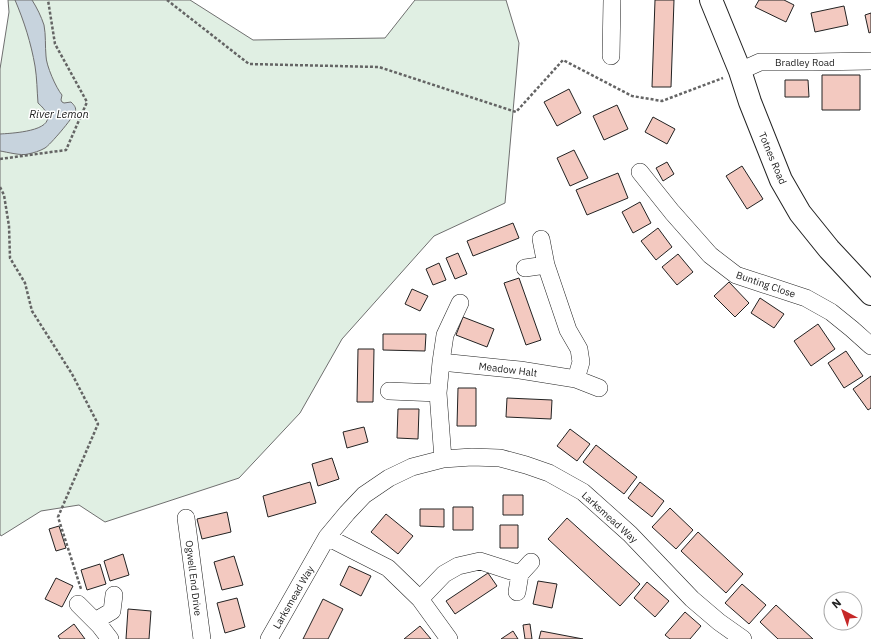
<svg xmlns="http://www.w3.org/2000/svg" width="871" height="639" font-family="'IBM Plex Sans',sans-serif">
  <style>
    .green { fill: #e0efe3; stroke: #6f6f6f }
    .water { fill: #c7d3dd; stroke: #6f6f6f }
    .building { fill: #f3c9c0; stroke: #222 }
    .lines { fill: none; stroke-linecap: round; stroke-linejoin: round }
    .minor-casing { stroke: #222; stroke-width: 18 }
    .major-casing { stroke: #222; stroke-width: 24 }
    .path { stroke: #646464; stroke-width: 2.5; stroke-dasharray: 3 2; stroke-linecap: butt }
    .minor { stroke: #fff; stroke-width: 17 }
    .major { stroke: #fff; stroke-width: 22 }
    .labels { text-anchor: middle; stroke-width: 3; stroke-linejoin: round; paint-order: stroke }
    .street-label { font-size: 10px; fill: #222; stroke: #fff }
    .water-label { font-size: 11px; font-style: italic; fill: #222; stroke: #fff }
  </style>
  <rect width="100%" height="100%" fill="#fff"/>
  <path class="green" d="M 8,0 L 190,0 L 253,40 L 385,38 L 415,0 L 506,0 L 519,43 L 505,203 L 434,236 L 342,339 L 300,413 L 239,478 L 105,522 L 79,505 L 41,511 L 1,536 L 0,534 L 0,69 L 9,12 Z"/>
  <path class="water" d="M 15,0 L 32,0 C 37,8 41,16 44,25 C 46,35 45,46 46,56 C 46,65 56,88 62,95 L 61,100 L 62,102 L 64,103 L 71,102 C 74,105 77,108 75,112 C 73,118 50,145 45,148 C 40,151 33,153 28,154 C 21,156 7,152 0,151 L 0,134 C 17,133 69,130 38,103 C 37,91 37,78 35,66 C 31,43 24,21 15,0 Z"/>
  <path class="building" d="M 655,0 L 674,0 L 671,87 L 652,87 Z
    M 759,0 L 784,0 L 794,5 L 786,22 L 755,7 Z
    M 844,6 L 848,25 L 815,32 L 811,13 Z
    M 871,13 L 871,32 L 869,33 L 865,15 Z
    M 822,75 L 860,75 L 860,110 L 822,110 Z
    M 785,80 L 808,80 L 809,97 L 785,97 Z
    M 569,89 L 581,113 L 557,126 L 544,102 Z
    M 617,105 L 628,129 L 604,140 L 593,116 Z
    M 653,117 L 675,129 L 667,144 L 645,132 Z
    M 574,150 L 588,178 L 570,186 L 557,158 Z
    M 667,162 L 674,174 L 663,181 L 656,168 Z
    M 742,166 L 763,199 L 747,209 L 726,176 Z
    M 618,173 L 628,198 L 587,215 L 576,190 Z
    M 640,202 L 651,223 L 633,233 L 622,212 Z
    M 513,223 L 519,238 L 473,256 L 467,241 Z
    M 658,228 L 672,247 L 656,260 L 641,241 Z
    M 458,253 L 467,274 L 455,279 L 446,258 Z
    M 678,254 L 693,272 L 677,285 L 662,267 Z
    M 439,263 L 446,280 L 433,285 L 426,269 Z
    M 519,278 L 541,340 L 526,345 L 504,283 Z
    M 729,282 L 749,303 L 735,317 L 714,296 Z
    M 412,289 L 428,296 L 420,311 L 405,304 Z
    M 760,298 L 784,314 L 774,328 L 751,313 Z
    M 463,317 L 494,329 L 487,347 L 456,335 Z
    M 818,324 L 835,349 L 811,366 L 794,341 Z
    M 383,334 L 426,334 L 425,351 L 383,350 Z
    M 358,349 L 374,349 L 373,402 L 357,402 Z
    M 846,351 L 863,376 L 844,388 L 828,363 Z
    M 871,376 L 871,408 L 868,410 L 853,389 Z
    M 458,388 L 476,388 L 476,426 L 457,426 Z
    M 507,398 L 552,400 L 551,419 L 506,417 Z
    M 398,409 L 419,409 L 418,439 L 397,438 Z
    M 364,427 L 368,442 L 347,448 L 343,432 Z
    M 570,429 L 590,444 L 577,461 L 557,446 Z
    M 596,445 L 637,477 L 624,494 L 583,462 Z
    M 332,458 L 339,479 L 318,486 L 312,464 Z
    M 310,482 L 316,503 L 268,517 L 263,496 Z
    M 640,482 L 664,501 L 652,517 L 628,498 Z
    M 503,495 L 523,495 L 523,515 L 503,515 Z
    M 453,507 L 473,507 L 473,530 L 453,530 Z
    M 670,508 L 693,530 L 676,549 L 652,527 Z
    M 420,509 L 444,509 L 444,527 L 420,526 Z
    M 227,512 L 231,532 L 202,539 L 197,519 Z
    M 386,514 L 413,536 L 398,554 L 371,532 Z
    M 567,518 L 640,584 L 620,606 L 548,539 Z
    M 500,525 L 518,525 L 518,548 L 500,548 Z
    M 59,526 L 66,548 L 56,551 L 49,529 Z
    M 698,532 L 743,574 L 726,593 L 681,551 Z
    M 123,554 L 129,575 L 110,581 L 104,561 Z
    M 234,556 L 243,585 L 222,590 L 214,562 Z
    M 100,564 L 106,584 L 87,590 L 81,570 Z
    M 349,566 L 371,576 L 361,596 L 340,585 Z
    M 488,573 L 497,586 L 455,614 L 446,601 Z
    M 56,578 L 73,586 L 62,607 L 45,599 Z
    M 538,581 L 557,584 L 552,608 L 533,604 Z
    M 647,582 L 669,601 L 655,617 L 634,598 Z
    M 742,584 L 766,605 L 749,624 L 725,603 Z
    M 237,598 L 245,627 L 225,633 L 217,603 Z
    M 323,599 L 343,609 L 328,639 L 303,639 Z
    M 776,605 L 813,639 L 778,639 L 760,622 Z
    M 128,609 L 151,611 L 149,639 L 126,639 Z
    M 685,612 L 701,626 L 690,639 L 670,639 L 665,635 Z
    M 74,624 L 85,639 L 60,639 L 58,636 Z
    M 530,624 L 532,639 L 525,639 L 523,625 Z
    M 420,626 L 431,639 L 404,639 Z
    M 513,631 L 518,639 L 501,639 Z
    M 541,631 L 583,639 L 539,639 Z"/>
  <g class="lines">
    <g class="minor-casing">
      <path id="minor" d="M 611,56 L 612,0
        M 740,71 L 760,62 L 813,62 L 871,61
        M 640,172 L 672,212 L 710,255 L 736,275 L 806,298 L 831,312 L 852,329 L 871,346
        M 525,268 L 546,265
        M 441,362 L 445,335 L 460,303
        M 576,379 L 599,388
        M 389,391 L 438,393
        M 443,459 L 438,393 L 441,362 L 520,370 L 576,379 L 581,362 L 579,349 L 568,330 L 546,265 L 541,239
        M 186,518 L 202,639
        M 327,537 L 388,568 L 420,599 L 449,639
        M 517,592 L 520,574 L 531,562
        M 420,599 L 444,574 L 458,566 L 480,561 L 520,574
        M 78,604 L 100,626 L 110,639
        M 95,621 L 112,611 L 114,595
        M 269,639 L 327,537 L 347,513 L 364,495 L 389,478 L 412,467 L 443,459 L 472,457 L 500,458 L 526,465 L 549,473 L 583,492 L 630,534 L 692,599 L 719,622 L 743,639"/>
    </g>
    <g class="major-casing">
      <path id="major" d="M 711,0 L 740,71 L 750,102 L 781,180 L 800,213 L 829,249 L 871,294"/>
    </g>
    <path class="path" d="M 167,0 L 249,64 L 379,67 L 516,112 L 563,60 L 632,96 L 662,101 L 723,78
      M 0,159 L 66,150 L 87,102 L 55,44 L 48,0
      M 0,187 L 4,195 L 9,226 L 10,258 L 25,283 L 32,311 L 72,374 L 98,424 L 58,517 L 81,589"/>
    <use href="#minor" class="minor"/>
    <use href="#major" class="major"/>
  </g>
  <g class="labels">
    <g class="street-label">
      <text x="805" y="66">Bradley Road</text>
      <text transform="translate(773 158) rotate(67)" y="4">Totnes Road</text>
      <text transform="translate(766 284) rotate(19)" y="4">Bunting Close</text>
      <text transform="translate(508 369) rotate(7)" y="4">Meadow Halt</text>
      <text transform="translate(610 517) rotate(42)" y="4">Larksmead Way</text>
      <text transform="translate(194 578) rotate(83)" y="4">Ogwell End Drive</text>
      <text transform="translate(293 597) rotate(-60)" y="4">Larksmead Way</text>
    </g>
    <g class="water-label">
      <text x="59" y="118">River Lemon</text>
    </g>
  </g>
  <g transform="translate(843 611) rotate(319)"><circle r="19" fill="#ffffff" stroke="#a7a7a7"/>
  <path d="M0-3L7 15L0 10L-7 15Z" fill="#c62828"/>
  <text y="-6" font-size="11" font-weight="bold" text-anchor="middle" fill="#222222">N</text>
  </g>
</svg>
